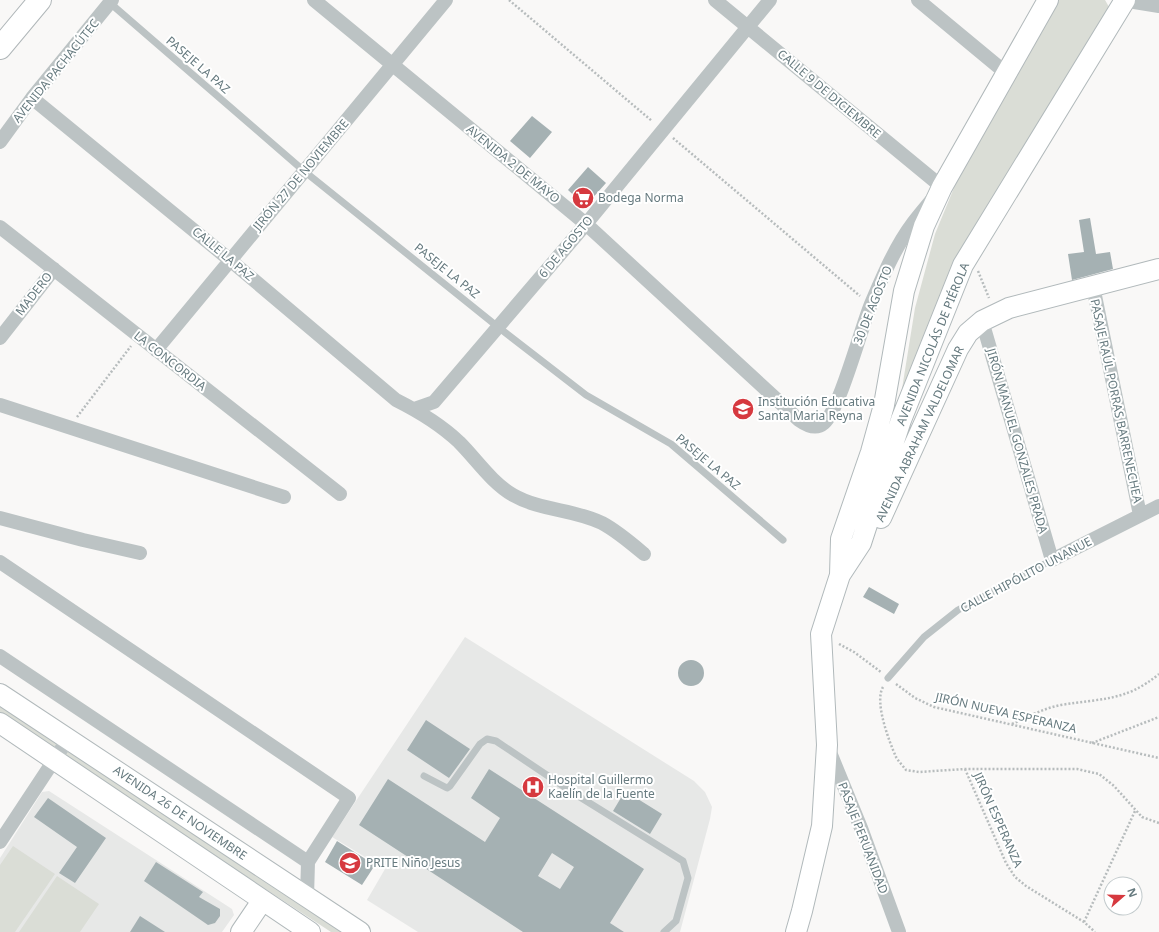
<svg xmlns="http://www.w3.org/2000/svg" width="1159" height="932" font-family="'Noto Sans',sans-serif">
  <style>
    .built { fill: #e7e8e7 }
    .green { fill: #daddd6 }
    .building { fill: #a5b1b3; fill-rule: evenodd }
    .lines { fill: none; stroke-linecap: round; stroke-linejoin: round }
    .secondary-casing { stroke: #b1b9bb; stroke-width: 22 }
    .primary-casing { stroke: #b0b7b9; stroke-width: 24 }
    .path { stroke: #b7bcbd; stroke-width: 2.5; stroke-dasharray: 2 2; stroke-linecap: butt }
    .lane { stroke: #bcc3c4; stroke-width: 7 }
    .street { stroke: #bcc3c4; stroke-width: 14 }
    .secondary { stroke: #fff; stroke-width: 20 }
    .primary { stroke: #fff; stroke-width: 22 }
    .labels { text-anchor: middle; stroke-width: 4; stroke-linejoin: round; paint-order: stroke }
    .street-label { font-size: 12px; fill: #667a7f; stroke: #fff }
    .poi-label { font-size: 12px; fill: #667a7f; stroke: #fff; text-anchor: start }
  </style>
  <rect width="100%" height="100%" fill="#f9f8f7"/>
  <path class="built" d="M 465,637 L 694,781 L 705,792 L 712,807 L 710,819 L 680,932 L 418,932 L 367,900 L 385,869 L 332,837 Z
    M 49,791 L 232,909 L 234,915 L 222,932 L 0,932 L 0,858 L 42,792 Z"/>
  <path class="green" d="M 1056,0 L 1105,0 L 1109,7 L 1109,13 L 901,395 L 915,308 L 935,234 L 963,166 Z
    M 0,704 L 346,932 L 331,932 L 0,715 Z
    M 13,846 L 55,874 L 15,932 L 0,932 L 0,865 Z
    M 57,876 L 99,904 L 80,932 L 19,932 Z"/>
  <path class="building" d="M 532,116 L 552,132 L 530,158 L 510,141 Z
    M 588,167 L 606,183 L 589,202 L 581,202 L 568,190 Z
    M 1090,218 L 1096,254 L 1110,252 L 1113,269 L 1072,280 L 1068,254 L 1084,252 L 1079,220 Z
    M 869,587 L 899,604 L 894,614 L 863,597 Z
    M678 673a13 13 0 1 1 26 0a13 13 0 1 1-26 0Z
    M 426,720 L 470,749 L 449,778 L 407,750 Z
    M 489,769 L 644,869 L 610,923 L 624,932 L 523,932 L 359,825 L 388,779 L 485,842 L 500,818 L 471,798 ZM 552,853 L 574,867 L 560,889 L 538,876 Z
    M 625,791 L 662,814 L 650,834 L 613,811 Z
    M 48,798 L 106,838 L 75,883 L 59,873 L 77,847 L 34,817 Z
    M 337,841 L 375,865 L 362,885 L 325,862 Z
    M 156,862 L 203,892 L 199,897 L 220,909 L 220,916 L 215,923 L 208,925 L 144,881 Z
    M 140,916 L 165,932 L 130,932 Z"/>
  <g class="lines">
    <g class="secondary-casing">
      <path id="secondary" d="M 881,518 L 958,349 L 968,333 L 982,321 L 1009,308 L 1159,269
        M 840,575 L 861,543 L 901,420 L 963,265 L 1125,0
        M 0,694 L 360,932
        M 0,723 L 310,932
        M 241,932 L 262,901
        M 796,932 L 802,911 L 822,826 L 827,745 L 821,634 L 840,575 L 841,539 L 871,452 L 884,405 L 904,291 L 924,226 L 942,187 L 1048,0"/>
    </g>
    <g class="primary-casing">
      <path id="primary" d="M 0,48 L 40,0"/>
    </g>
    <path class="path" d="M 509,0 L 652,121
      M 673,138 L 860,296
      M 978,271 L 989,298
      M 77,417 L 131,346
      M 839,644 L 854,652 L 881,672
      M 896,684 L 915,698 L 934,707 L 1159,758
      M 883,687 C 874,702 889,741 896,757 C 899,762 903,766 906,770 L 919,772 L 965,769 L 1077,769 L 1099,774 L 1114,786 L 1142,817 L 1159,823
      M 1012,724 C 1028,717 1044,708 1061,705 C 1101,698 1125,702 1159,674
      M 1092,743 L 1159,717
      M 965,769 L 1006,863 L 1015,877 L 1026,886 L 1084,922 L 1095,932
      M 1084,922 L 1135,811"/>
    <path class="lane" d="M 110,3 L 304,171 L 498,327 L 586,395 L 671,444 L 783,540
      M 888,678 L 924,637 L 958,610 L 1052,560
      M 424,776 L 447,788 L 450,786 L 480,744 L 487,739 L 496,741 L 575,794 L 683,861 L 688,878 L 676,921 L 664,932"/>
    <path class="street" d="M 314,0 L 586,224 L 799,420 C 806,425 816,430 824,423 C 840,409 861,328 871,304 C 883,276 895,247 913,223 C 922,211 933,199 942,187 L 715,0
      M 918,0 L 1006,73
      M 1122,0 L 1159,6
      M 32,98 L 230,260 L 396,400 C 418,411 441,425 459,442 C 477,460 491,482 513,495 C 541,511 574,509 602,523 C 617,531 631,543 644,554
      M 0,142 L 32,98 L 112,0
      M 0,227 L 340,494
      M 1093,286 L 1140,515
      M 982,321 L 1052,560 L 1159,506
      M 0,338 L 54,269
      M 156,350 L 446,0
      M 0,405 L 284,497
      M 414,409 L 434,402 L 586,224 L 770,0
      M 0,518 L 83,540 L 140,553
      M 0,562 L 349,798 L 308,862 L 307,897
      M 0,656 L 308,862
      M 829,750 L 861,828 L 899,932
      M 0,842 L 68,739"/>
    <use href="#secondary" class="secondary"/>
    <use href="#primary" class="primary"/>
  </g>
  <defs>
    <g id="supermarket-disc" transform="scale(1.15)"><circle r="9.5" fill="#d6393f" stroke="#fff"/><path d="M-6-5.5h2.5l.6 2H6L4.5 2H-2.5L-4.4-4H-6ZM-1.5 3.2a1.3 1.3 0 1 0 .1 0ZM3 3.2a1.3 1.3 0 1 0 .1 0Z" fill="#fff"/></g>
    <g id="school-disc" transform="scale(1.15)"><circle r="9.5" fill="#d6393f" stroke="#fff"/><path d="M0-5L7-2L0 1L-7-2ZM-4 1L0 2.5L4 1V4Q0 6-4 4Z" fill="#fff"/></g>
    <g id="hospital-disc" transform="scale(1.15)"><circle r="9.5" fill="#d6393f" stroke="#fff"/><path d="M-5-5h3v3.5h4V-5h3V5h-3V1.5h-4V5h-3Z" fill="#fff"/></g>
  </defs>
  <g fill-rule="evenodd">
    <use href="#supermarket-disc" x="583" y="198"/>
    <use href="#school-disc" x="743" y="409"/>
    <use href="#hospital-disc" x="533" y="787"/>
    <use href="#school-disc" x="350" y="863"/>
  </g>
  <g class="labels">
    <g class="street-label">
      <text transform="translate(198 65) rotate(41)" y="4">PASEJE LA PAZ</text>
      <text transform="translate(56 71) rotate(-51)" y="4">AVENIDA PACHACÚTEC</text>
      <text transform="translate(829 94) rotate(40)" y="4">CALLE 9 DE DICIEMBRE</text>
      <text transform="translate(513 164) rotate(39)" y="4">AVENIDA 2 DE MAYO</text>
      <text transform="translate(301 175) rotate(-50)" y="4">JIRÓN 27 DE NOVIEMBRE</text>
      <text transform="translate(566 247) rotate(-50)" y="4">6 DE AGOSTO</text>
      <text transform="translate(223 254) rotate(40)" y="4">CALLE LA PAZ</text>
      <text transform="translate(447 271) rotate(39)" y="4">PASEJE LA PAZ</text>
      <text transform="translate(34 294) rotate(-52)" y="4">MADERO</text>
      <text transform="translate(873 305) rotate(-68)" y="4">30 DE AGOSTO</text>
      <text transform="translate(933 344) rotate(-68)" y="4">AVENIDA NICOLÁS DE PIÉROLA</text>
      <text transform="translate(170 361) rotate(38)" y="4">LA CONCORDIA</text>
      <text transform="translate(1116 401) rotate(78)" y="4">PASAJE RAÚL PORRAS BARRENECHEA</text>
      <text transform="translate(920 434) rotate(-65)" y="4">AVENIDA ABRAHAM VALDELOMAR</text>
      <text transform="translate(1017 441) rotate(74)" y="4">JIRÓN MANUEL GONZALES PRADA</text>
      <text transform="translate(708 462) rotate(40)" y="4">PASEJE LA PAZ</text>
      <text transform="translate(1026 575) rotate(-28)" y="4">CALLE HIPÓLITO UNANUE</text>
      <text transform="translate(1006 713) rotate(13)" y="4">JIRÓN NUEVA ESPERANZA</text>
      <text transform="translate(180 813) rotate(34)" y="4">AVENIDA 26 DE NOVIEMBRE</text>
      <text transform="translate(998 820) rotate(66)" y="4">JIRÓN ESPERANZA</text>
      <text transform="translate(863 838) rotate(69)" y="4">PASAJE PERUANIDAD</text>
    </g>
    <g class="poi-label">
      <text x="598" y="202">Bodega Norma</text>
      <text x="758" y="406">Institución Educativa<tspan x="758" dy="14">Santa Maria Reyna</tspan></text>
      <text x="548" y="784">Hospital Guillermo<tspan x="548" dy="14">Kaelín de la Fuente</tspan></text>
      <text x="366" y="867">PRITE Niño Jesus</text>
    </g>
  </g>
  <g transform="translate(1123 896) rotate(70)"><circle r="19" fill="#ffffff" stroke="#c2cacc"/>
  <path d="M0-3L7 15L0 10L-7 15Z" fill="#d6393f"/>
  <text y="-6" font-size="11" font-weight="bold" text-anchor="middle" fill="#667a7f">N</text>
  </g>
</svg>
